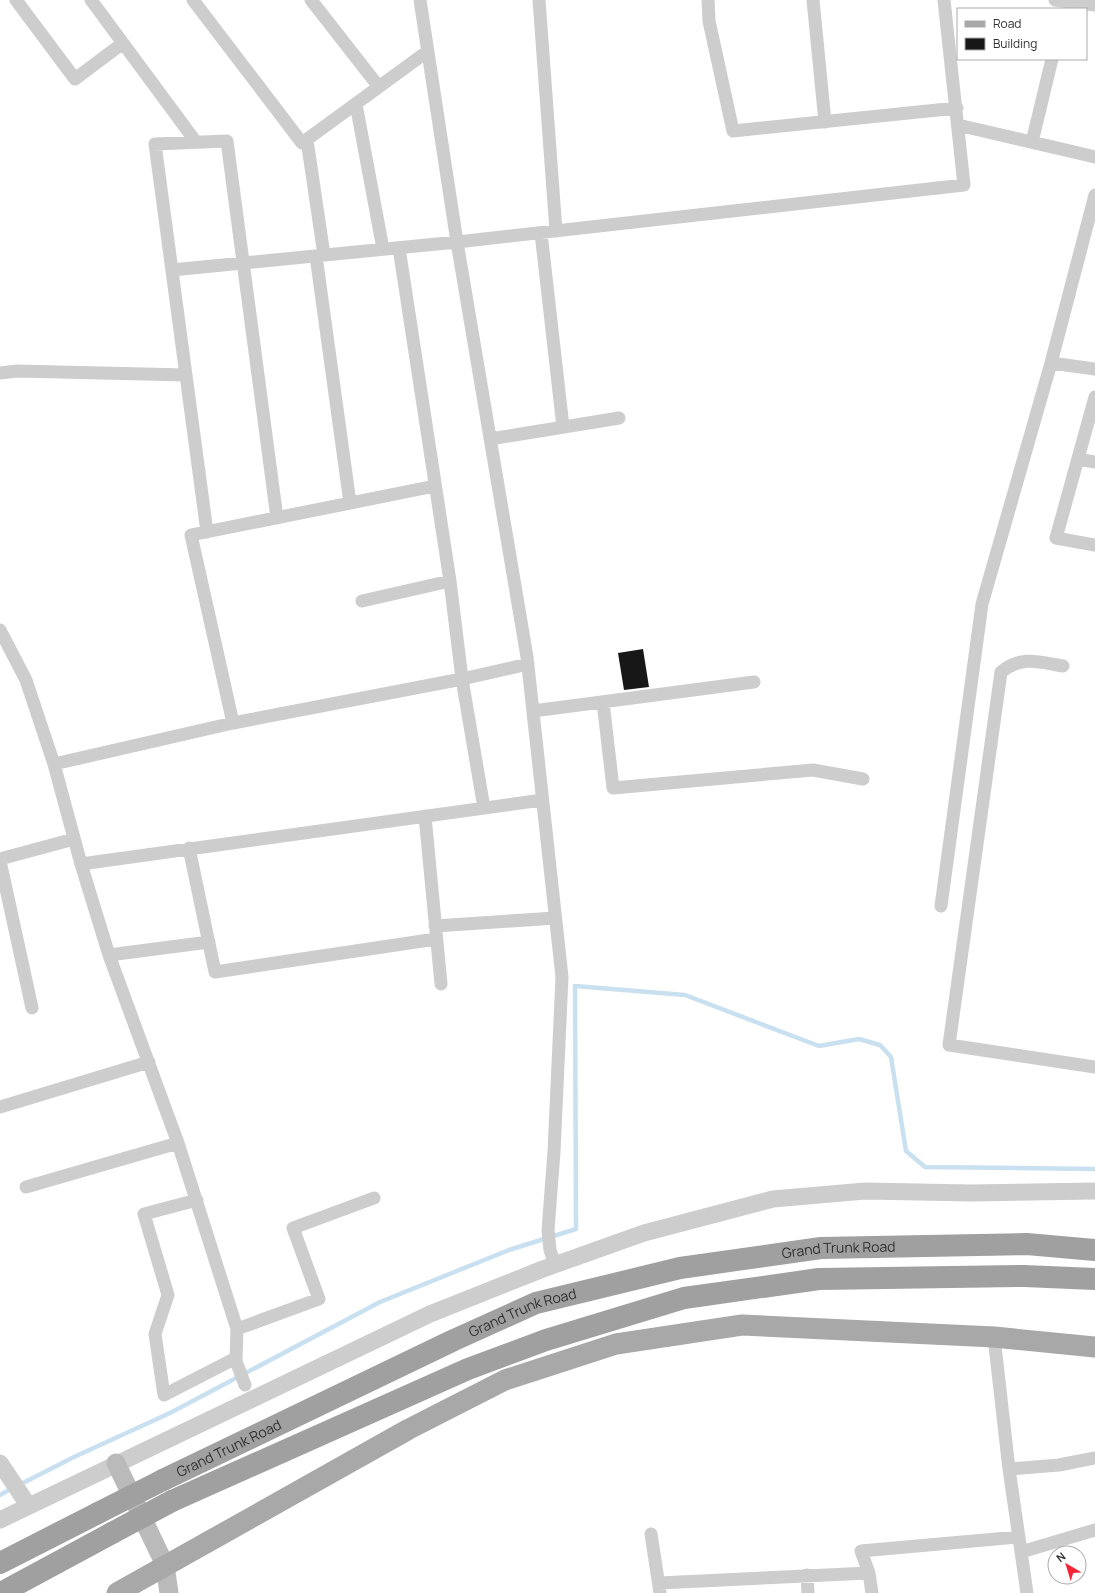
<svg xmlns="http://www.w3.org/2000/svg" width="1095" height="1593" font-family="Manrope,sans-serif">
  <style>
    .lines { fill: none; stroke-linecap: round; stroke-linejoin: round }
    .stream { stroke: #c8e0ef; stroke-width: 4.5 }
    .building { fill: #171717 }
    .minor { stroke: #cdcdcd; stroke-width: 13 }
    .tertiary { stroke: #cdcdcd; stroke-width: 17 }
    .secondary { stroke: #bababa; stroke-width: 19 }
    .primary { stroke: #a8a8a8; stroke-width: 21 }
    .trunk { stroke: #a0a0a0; stroke-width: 22 }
    .trunk-bridge { stroke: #a0a0a0; stroke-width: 22 }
    .labels { text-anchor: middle; stroke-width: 4; stroke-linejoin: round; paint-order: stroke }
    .street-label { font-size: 14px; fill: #303030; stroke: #fff }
  </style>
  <rect width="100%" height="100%" fill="#fff"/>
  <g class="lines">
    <path class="stream" d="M 19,1485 L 74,1457 L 170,1413 L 380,1302 L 509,1250 L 576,1229 L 575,986 L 685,995 L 819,1046 L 859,1039 L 880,1045 L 891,1057 L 906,1151 L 925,1167 L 1095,1169
      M 0,1495 L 12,1488"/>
  </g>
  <path class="building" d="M 643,649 L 649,687 L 624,690 L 618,653 Z"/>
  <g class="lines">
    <path class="minor" d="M 16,0 L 75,79 L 123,43
      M 91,0 L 196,142
      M 193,0 L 302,143 L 428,51
      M 311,0 L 379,87
      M 420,0 L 457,242 L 527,657 L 562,977 L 554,1152 L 548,1230 L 550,1250 L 555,1265
      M 539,0 L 556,231
      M 708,0 L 709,21 L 733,131 L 957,108
      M 813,0 L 825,122
      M 1055,0 L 1095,5
      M 356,104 L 383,249
      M 958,125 L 1095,157
      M 307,140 L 324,255
      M 1032,142 L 1052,59
      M 541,233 L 563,427
      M 399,248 L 450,581 L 462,679 L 484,808
      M 316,256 L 350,503
      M 172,270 L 457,242 L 964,185 L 944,0
      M 1051,363 L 1095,369
      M 0,373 L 17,371 L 186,375
      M 1095,397 L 1056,538 L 1095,545
      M 490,439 L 619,418
      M 1078,459 L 1095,462
      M 207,532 L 155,144 L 227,141 L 277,518
      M 362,601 L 450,581
      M 0,630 L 26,680 L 54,764 L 81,864 L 109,955 L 178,1143 L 237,1329 L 236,1361 L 245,1385
      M 1063,666 C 1039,662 1022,655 1001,672 L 949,1045 L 1095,1067
      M 603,702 L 613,788 L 813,770 L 863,779
      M 533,711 L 754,682
      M 233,723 L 191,535 L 435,486
      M 54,764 L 233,723 L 462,679 L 528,664
      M 425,816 L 441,984
      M 189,848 L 215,972 L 436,939
      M 0,859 L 74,839
      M 0,861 L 32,1008
      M 81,864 L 542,800
      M 941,906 L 982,604 L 1051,363 L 1095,195
      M 435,926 L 555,918
      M 109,955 L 209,942
      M 0,1107 L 149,1062
      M 26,1187 L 178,1143
      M 197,1200 L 144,1214 L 168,1295 L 155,1334 L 164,1395 L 236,1358
      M 237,1329 L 319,1299 L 293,1228 L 374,1198
      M 994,1337 L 1009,1469 L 1027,1593
      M 1009,1469 L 1059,1465 L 1095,1458
      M 651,1534 L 660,1593
      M 1021,1552 L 1095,1530
      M 807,1575 L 808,1593
      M 659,1583 L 869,1573
      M 872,1593 L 869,1573 L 861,1551 L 1019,1537"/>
    <path class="tertiary" d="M 0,1463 L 28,1505
      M 0,1520 L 430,1314 L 543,1269 L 644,1233 L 773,1199 L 865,1191 L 971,1193 L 1095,1191"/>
    <path class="secondary" d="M 116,1463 L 165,1565 L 169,1593"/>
    <path class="primary" d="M 117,1593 L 409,1429 L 505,1380 L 616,1344 L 742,1325 L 994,1337 L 1095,1347"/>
    <g class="trunk">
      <path id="s1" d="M 163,1480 L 454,1340 L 536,1303 L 680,1268 L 821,1248 L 1027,1244 L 1095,1250"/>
      <path d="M 172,1501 L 468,1369 L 546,1340 L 684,1298 L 819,1279 L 1024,1276 L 1095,1279"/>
      <path d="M 0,1563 L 98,1513"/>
      <path d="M 1,1593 L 112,1533"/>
    </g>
    <path class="trunk-bridge" d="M 98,1513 L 163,1480
      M 112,1533 L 172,1501"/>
  </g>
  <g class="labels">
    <g class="street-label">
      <text dy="5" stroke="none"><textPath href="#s1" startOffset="721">Grand Trunk Road</textPath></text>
      <text dy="5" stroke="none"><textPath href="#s1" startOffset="397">Grand Trunk Road</textPath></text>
      <text dy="5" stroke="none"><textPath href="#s1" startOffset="73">Grand Trunk Road</textPath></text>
    </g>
  </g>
  <rect x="957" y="8" width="130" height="52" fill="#ffffff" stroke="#acacac"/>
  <rect x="965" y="21" width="20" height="6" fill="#a8a8a8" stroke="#acacac"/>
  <text x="993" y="28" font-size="12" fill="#303030">Road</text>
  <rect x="965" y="38" width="20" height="12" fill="#171717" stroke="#acacac"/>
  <text x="993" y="48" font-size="12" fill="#303030">Building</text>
  <g transform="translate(1067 1565) rotate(322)"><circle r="19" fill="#ffffff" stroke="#acacac"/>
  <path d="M0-3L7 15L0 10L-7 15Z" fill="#f42535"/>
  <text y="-6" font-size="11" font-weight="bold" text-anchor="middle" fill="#303030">N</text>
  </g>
</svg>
